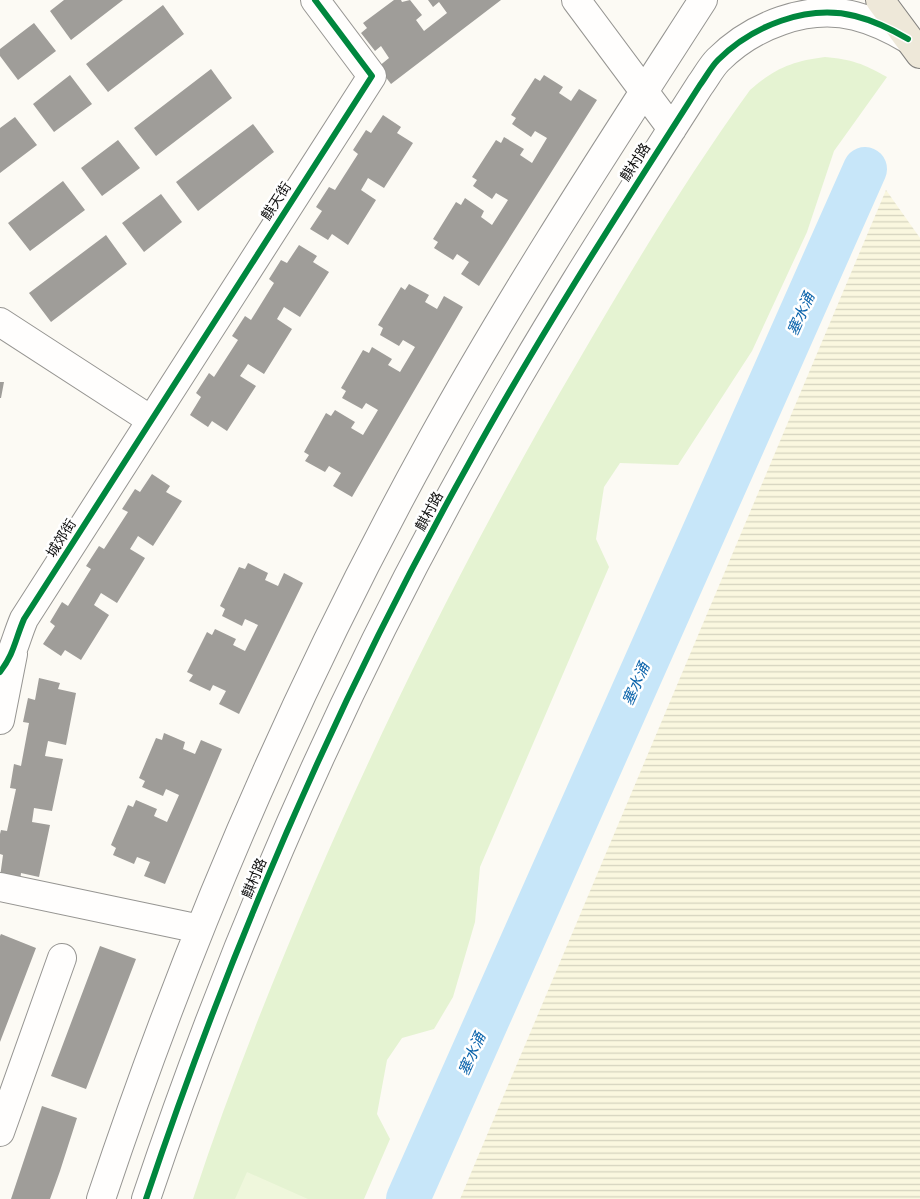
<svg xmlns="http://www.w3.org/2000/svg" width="920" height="1199" font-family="'Playfair Display','Noto Sans SC',serif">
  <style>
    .farmland { fill: url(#farmland-rules) }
    .grass { fill: #e5f3d2 }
    .pitch { fill: #eff7dc }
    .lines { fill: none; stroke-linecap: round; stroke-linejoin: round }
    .river { stroke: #c7e6f9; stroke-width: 44 }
    .building { fill: #9f9d99 }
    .minor-casing { stroke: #969592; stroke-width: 30 }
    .major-casing { stroke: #83827f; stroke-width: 30 }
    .minor { stroke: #fffefd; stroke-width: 28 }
    .major { stroke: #eee8d9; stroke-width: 28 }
    .cycleway-casing { stroke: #fff; stroke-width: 9 }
    .cycleway { stroke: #00873e; stroke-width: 6 }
    .labels { text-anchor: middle; stroke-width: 5; stroke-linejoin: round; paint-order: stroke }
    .street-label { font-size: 14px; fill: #0f0f0f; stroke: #fff }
    .water-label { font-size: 15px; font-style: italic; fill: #0d65ac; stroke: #fff }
  </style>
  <defs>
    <pattern id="farmland-rules" width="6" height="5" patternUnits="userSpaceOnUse" patternTransform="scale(1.25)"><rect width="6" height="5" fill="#faf7df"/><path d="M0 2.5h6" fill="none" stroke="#d5d3be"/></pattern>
  </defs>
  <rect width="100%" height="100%" fill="#fcfaf4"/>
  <path class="farmland" d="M 886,190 L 920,238 L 920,1199 L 460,1199 Z"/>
  <path class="grass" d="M 825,57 C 851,59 864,64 887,77 L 834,151 L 807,232 L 752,351 L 678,465 L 620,463 L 604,487 L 596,539 L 609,567 L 480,867 L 475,922 L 453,997 L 434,1029 L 402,1038 L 387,1060 L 377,1114 L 390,1139 L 364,1199 L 193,1199 C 228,1092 270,987 314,884 C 391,706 478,532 576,365 C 630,272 687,177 750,90 C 774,69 792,61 825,57 Z"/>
  <path class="pitch" d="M 247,1172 L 308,1199 L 235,1199 Z"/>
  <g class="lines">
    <path class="river" d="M 408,1199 L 865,169"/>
  </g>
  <path class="building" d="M 64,0 L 123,0 L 71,40 L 50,11 Z
    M 394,0 L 401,0 L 402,2 L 410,0 L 422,15 L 416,20 L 424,31 L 447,13 L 439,2 L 433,7 L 428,0 L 501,0 L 391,84 L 378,67 L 389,58 L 381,46 L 375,51 L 361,33 L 367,28 L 363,23 Z
    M 163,5 L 184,34 L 108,92 L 86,64 Z
    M 34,23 L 56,51 L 18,80 L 0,56 L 0,49 Z
    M 211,69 L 232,98 L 156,156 L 134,128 Z
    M 70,75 L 92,104 L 54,132 L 33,104 Z
    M 544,75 L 563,87 L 559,93 L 571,101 L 579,89 L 597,100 L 479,286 L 461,274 L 469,262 L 457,254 L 453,260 L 434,248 L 438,242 L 433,239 L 456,202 L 461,205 L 465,198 L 484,211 L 481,217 L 492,225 L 508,200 L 496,193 L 492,199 L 473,186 L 477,180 L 472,177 L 496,140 L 501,143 L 504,137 L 524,149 L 520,155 L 532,163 L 547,138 L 535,131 L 531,137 L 512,124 L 516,118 L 511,115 L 535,78 L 540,81 Z
    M 383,115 L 401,127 L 397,133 L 413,143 L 384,188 L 368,178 L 361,190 L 376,200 L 348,245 L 332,234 L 328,240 L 310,229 L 322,211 L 316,207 L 329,187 L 335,190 L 358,154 L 353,150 L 366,130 L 371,133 Z
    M 15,117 L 37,145 L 0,173 L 0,128 Z
    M 253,124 L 274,152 L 198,211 L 176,182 Z
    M 118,140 L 140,168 L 102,196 L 81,168 Z
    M 63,181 L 85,210 L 30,251 L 8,223 Z
    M 161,194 L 182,222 L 144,252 L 122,223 Z
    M 106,235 L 127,264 L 51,322 L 29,293 Z
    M 299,245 L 317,256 L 313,262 L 329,272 L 300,317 L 284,307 L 277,319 L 292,329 L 264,374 L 248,364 L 240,376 L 256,386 L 227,431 L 212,421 L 208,427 L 190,415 L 201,397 L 196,393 L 209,373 L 214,377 L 238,340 L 232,336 L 245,316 L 251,320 L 274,283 L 269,279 L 281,260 L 287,263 Z
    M 409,284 L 429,295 L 425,302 L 437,309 L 444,296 L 463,307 L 352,497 L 333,486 L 341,473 L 329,466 L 325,472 L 305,461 L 309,455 L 304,452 L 326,413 L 331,416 L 335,410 L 355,422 L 351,428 L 363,435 L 378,410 L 366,403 L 362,409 L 342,398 L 346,391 L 341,388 L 363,350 L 369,353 L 372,347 L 392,359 L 388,365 L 400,372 L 415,347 L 403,340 L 399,346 L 380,335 L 383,328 L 378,325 L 401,287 L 405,290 Z
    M 0,382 L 4,382 L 1,398 L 0,398 Z
    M 152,474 L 170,486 L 166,492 L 182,501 L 153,546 L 138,536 L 130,549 L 145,558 L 117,603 L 101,593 L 94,605 L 109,615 L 81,660 L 65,650 L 61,656 L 43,644 L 55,626 L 50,622 L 62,602 L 68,606 L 91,569 L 86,566 L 99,546 L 104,549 L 128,512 L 122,509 L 135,489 L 140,492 Z
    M 248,563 L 268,573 L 265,580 L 278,586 L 284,573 L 303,583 L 239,714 L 219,704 L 226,691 L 213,685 L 210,691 L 189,681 L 193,675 L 187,672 L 207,632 L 212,635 L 215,629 L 236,639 L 233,645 L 245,651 L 258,625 L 245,619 L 242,626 L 222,616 L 225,609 L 220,606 L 239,567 L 245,569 Z
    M 39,678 L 60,683 L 58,689 L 76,693 L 66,745 L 48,741 L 45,756 L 63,759 L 52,811 L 34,808 L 32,822 L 50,825 L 39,877 L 21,873 L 20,881 L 0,877 L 3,855 L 0,854 L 0,834 L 1,830 L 7,831 L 16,789 L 10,788 L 14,764 L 21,766 L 29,723 L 23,722 L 28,698 L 35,700 Z
    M 164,733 L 185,742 L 183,749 L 195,754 L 201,740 L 222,749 L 165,884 L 144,876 L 150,862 L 137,857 L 134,864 L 113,855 L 116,848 L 111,845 L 128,805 L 133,807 L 136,800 L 157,809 L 154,816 L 167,822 L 179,795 L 166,789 L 163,796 L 142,787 L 145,781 L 139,778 L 156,738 L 162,740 Z
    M 1,934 L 36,948 L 0,1042 L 0,936 Z
    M 100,946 L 136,959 L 86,1089 L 51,1076 Z
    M 42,1106 L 77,1118 L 60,1171 L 50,1199 L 11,1199 Z"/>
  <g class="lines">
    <g class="minor-casing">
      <path id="minor" d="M 576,0 L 672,129
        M 0,322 L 151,420
        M 0,672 C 14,654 15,640 24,619 L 372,76 L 315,0
        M 0,720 L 13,654
        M 0,887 L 200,929
        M 0,1132 L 62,958
        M 101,1199 C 188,938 297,684 430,443 C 514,291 609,146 703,0
        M 146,1199 C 231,946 338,698 468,465 C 540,334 620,210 700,85 C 706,77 711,67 718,60 C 752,26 807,4 855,16 C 875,21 891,29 908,39"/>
    </g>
    <g class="major-casing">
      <path id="major" d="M 880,0 L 920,54"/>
    </g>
    <use href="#minor" class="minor"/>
    <use href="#major" class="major"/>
    <g class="cycleway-casing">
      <path id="cycleway" d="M 0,672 C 14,654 15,640 24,619 L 372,76 L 315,0
        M 146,1199 C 231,946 338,698 468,465 C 540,334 620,210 700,85 C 706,77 711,67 718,60 C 752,26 807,4 855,16 C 875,21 891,29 908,39"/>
    </g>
    <use href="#cycleway" class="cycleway"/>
  </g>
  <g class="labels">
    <g class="street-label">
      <text transform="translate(635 162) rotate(-57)" y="5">麒村路</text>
      <text transform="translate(276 201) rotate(-57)" y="5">麒天街</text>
      <text transform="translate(429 511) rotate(-62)" y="5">麒村路</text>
      <text transform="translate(61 538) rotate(-58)" y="5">城郊街</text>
      <text transform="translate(254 878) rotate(-67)" y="5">麒村路</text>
    </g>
    <g class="water-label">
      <text transform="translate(801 314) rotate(-66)" y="5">塞水涌</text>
      <text transform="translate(636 684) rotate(-66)" y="5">塞水涌</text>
      <text transform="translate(472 1054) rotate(-66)" y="5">塞水涌</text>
    </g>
  </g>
</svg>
